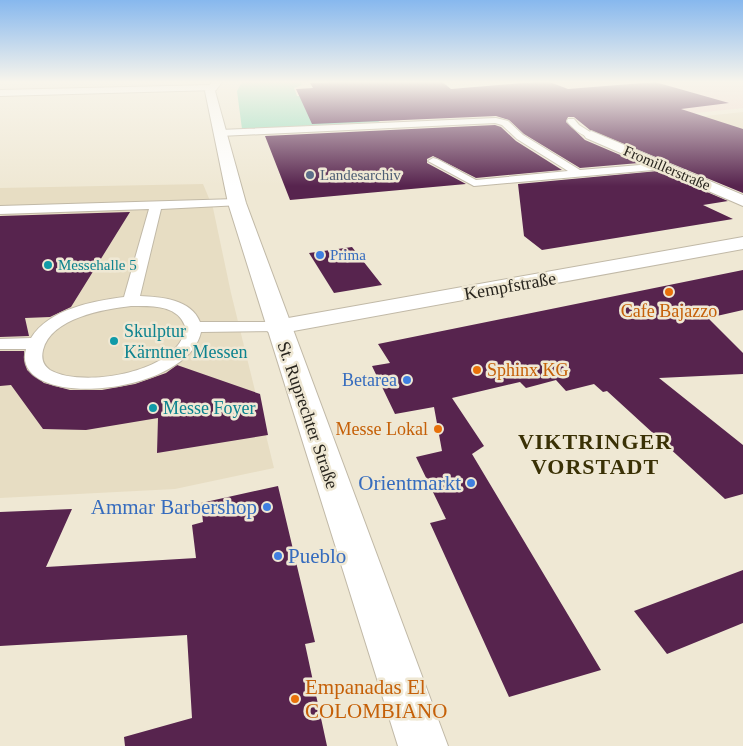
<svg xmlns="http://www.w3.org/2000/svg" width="743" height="746" font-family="'Times New Roman',serif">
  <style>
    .built { fill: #e7ddc3 }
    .education { fill: #f1d8cf }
    .green { fill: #96dcbc }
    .building { fill: #57244e }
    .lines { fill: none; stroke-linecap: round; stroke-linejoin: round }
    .lane-casing { stroke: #c1b9a7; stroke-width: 2 }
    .street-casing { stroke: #c1b9a7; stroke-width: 2 }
    .secondary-casing { stroke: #c1b9a7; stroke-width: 2 }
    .lane { fill: #fff; fill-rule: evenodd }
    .street { fill: #fff; fill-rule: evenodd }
    .secondary { fill: #fff; fill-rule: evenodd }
    .service-dot { fill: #5c6f8a; stroke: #efe8d4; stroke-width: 2 }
    .shop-dot { fill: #3f7fe0; stroke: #efe8d4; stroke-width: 2 }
    .culture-dot { fill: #0f9aa8; stroke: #efe8d4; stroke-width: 2 }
    .food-dot { fill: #e8710a; stroke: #efe8d4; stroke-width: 2 }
    .labels { text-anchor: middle; stroke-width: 5; stroke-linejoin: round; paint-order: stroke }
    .far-street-label { font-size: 15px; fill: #28251e; stroke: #efe8d4 }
    .far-service-label { font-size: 15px; fill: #4e5e75; stroke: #efe8d4; text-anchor: start }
    .far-shop-label { font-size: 15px; fill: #366cbe; stroke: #efe8d4; text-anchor: start }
    .far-culture-label { font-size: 15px; fill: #0d838f; stroke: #efe8d4; text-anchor: start }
    .street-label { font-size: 18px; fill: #28251e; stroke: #efe8d4 }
    .food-label { font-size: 18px; fill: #c56008; stroke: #efe8d4 }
    .culture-label { font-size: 18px; fill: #0d838f; stroke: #efe8d4; text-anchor: start }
    .shop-label { font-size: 18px; fill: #366cbe; stroke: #efe8d4; text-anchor: end }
    .near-shop-label { font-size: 21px; fill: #366cbe; stroke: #efe8d4; text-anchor: end }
    .near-food-label { font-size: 21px; fill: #c56008; stroke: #efe8d4; text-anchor: start }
    .district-label { font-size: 22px; font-weight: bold; letter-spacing: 1px; fill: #3a3105; stroke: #efe8d4 }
  </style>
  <rect width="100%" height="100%" fill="#efe8d4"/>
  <path class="built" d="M 743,112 L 743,152 L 658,121 Z
    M 203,184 L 213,208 L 231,293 L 274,468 L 175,489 L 0,498 L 0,188 Z"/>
  <path class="education" d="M 515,81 L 743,81 L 743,108 L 658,117 L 636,115 L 578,121 Z"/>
  <path class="green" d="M 300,81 L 302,85 L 294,88 L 297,96 L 313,96 L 395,113 L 378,122 L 242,129 L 237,91 L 242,82 Z"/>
  <path class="building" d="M 355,81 L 441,81 L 451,89 L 547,81 L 568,89 L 655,82 L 729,103 L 681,109 L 743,129 L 743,193 L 590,130 L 574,117 L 568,117 L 566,122 L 585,140 L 639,163 L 580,168 L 524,134 L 509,120 L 496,116 L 312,124 L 296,89 L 313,88 L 310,83 Z
    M 495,125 L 501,127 L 516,141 L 562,170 L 476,178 L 433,156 L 427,159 L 427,163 L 466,184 L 290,200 L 265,136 Z
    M 658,171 L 728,201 L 703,205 L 733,219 L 542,250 L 524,236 L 518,184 Z
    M 130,212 L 71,307 L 50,317 L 25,318 L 29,336 L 0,337 L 0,216 Z
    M 352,247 L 382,285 L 334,293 L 309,253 Z
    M 743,270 L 743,310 L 708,318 L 743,353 L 743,374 L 659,378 L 743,445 L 743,494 L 725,499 L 607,391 L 603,392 L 594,384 L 566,391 L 556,380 L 526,388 L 520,382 L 452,398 L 484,446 L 472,454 L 601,670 L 509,697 L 430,523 L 446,519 L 416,457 L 442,451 L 434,407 L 395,414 L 372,366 L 390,363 L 378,344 Z
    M 0,351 L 24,351 L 27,370 L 44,383 L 70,390 L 102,390 L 135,384 L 166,373 L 177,365 L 260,394 L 268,435 L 157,453 L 158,418 L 86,430 L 43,429 L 11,385 L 0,386 Z
    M 278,486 L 315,642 L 305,644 L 327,746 L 125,746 L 124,737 L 192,718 L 187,635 L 0,646 L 0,512 L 72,509 L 46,567 L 196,558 L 192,525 L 203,522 L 201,503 Z
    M 743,570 L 743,623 L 667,654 L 634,611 Z"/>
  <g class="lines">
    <g class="lane-casing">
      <path id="lane" d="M 496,118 L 508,121 L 523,135 L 580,170 L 664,163 L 669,166 L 664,169 L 474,186 L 428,161 L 433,158 L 437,159 L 476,180 L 568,171 L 517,139 L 502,125 L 495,123 L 220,136 L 216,133 L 220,130 Z
        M 568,119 L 574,119 L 579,125 L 595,135 L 591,138 C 581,135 573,129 567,121 Z
        M 237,199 L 243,203 L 241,205 L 161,209 L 140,296 C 161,297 191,299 200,322 L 277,322 L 283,323 L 285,327 L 283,331 L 201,332 C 186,398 9,410 26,349 L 0,349 L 0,339 L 31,338 C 49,309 93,301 124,297 L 149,209 L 0,214 L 0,206 ZM 131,306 C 150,306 177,304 185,326 C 184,372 82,389 50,370 C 43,365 41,359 43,350 C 51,318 104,309 131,306 Z"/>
    </g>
    <g class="street-casing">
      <path id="street" d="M 212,85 L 217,88 L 216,90 L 0,96 L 0,90 Z
        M 591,131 L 743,195 L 743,206 L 586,138 L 584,135 Z
        M 743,237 L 743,249 L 277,334 L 268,332 L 265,327 L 268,322 L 277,320 Z"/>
    </g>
    <g class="secondary-casing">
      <path id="secondary" d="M 213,81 L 223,81 L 215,91 L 246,203 L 448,746 L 398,746 L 228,203 L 205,91 Z"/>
    </g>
    <use href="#lane" class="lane"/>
    <use href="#street" class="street"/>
    <use href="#secondary" class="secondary"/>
  </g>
  <linearGradient id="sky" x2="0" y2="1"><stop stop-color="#87b8ee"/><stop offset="0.44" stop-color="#f8f5ec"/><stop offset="1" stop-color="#f8f5ec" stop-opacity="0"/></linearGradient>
  <rect width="743" height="186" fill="url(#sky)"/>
  <circle class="service-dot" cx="310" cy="175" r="5"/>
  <g class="shop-dot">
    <circle cx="320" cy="255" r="5"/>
    <circle cx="407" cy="380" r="5"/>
    <circle cx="471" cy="483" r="5"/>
    <circle cx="267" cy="507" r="5"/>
    <circle cx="278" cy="556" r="5"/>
  </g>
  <g class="culture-dot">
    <circle cx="48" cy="265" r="5"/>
    <circle cx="114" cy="341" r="5"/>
    <circle cx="153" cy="408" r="5"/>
  </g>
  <g class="food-dot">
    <circle cx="669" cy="292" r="5"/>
    <circle cx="477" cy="370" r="5"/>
    <circle cx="438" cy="429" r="5"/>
    <circle cx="295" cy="699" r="5"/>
  </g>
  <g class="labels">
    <g class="far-street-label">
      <text transform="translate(667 168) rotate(23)" y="5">Fromillerstraße</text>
    </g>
    <g class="far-service-label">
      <text x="320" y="180">Landesarchiv</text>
    </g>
    <g class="far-shop-label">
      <text x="330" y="260">Prima</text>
    </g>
    <g class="far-culture-label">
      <text x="58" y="270">Messehalle 5</text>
    </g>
    <g class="street-label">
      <text transform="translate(510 286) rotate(-10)" y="6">Kempfstraße</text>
      <text transform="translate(308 415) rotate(71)" y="6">St. Ruprechter Straße</text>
    </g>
    <g class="food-label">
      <text x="669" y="317">Cafe Bajazzo</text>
      <text x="487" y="376" text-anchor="start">Sphinx KG</text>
      <text x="428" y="435" text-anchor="end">Messe Lokal</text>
    </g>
    <g class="culture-label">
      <text x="124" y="337">Skulptur<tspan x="124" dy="21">Kärntner Messen</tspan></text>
      <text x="163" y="414">Messe Foyer</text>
    </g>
    <g class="shop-label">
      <text x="397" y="386">Betarea</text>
    </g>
    <g class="near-shop-label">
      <text x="461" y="490">Orientmarkt</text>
      <text x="257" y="514">Ammar Barbershop</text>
      <text x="288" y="563" text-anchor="start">Pueblo</text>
    </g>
    <g class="near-food-label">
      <text x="305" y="694">Empanadas El<tspan x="305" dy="24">COLOMBIANO</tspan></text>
    </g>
    <g class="district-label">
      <text x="595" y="449">VIKTRINGER<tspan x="595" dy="25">VORSTADT</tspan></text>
    </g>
  </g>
</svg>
